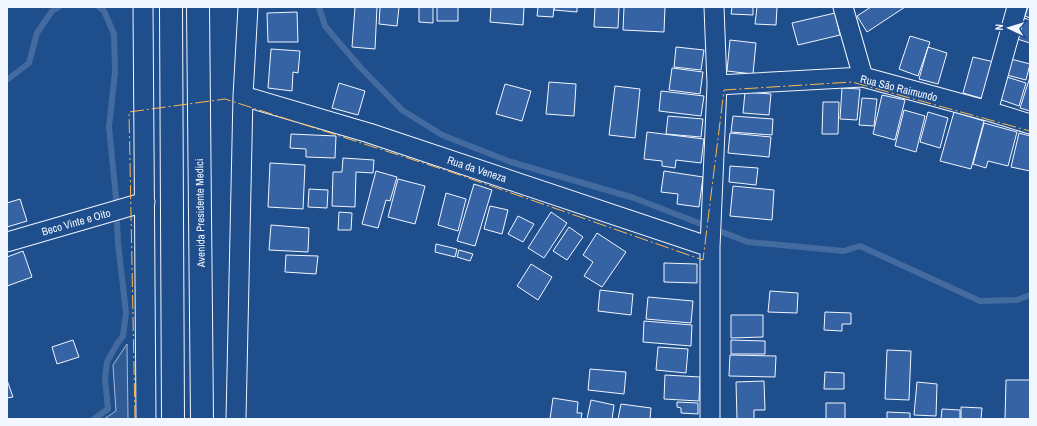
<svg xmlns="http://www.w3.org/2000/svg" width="1037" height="426" font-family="'Archivo Narrow',sans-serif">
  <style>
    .built { fill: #305b95; stroke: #a8bbd7 }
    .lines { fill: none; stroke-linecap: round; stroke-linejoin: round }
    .stream { stroke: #446ba0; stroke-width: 6 }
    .building { fill: #3563a3; stroke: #f2f6ff }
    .street-casing { stroke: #f2f6ff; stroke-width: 21 }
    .primary-casing { stroke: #f2f6ff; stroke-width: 24 }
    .street { stroke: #1f4e8c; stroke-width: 19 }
    .primary { stroke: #1f4e8c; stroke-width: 22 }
    .power { stroke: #ffb74d; stroke-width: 1; stroke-dasharray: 14 3 2 3; stroke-linecap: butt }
    .labels { text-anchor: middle; stroke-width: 3; stroke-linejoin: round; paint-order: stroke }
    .street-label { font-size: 11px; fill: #f2f6ff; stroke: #1f4e8c }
  </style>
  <rect width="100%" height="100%" fill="#1f4e8c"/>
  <path class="built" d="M 127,344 L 128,419 L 104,419 L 116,411 L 113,365 Z"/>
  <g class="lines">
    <path class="stream" d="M 319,7 L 325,26 L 360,67 L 402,110 L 442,135 L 511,162 L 634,198 L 748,242 L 844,251 L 860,246 L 980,301 L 1017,300 L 1030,295
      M 7,80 L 29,63 L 37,33 L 52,11 L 59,7
      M 94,419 L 108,409 L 105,379 L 107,362 L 117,344 L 123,336 L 126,313 L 118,243 L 116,198 L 109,127 L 115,72 L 114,34 L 104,11 L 99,7"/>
  </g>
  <path class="building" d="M 355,7 L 377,7 L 375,49 L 352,47 Z
    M 380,7 L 399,7 L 397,26 L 379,24 Z
    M 419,7 L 433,7 L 433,23 L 419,22 Z
    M 437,7 L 458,7 L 458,21 L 437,21 Z
    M 491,7 L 524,7 L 523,25 L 490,22 Z
    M 538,7 L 554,7 L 553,17 L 537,16 Z
    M 555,7 L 577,7 L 577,12 L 554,10 Z
    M 595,7 L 619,7 L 618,28 L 594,27 Z
    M 624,7 L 665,7 L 664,32 L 623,30 Z
    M 732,7 L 753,7 L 753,15 L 731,14 Z
    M 757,7 L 777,7 L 776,25 L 755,24 Z
    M 871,7 L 905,7 L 867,32 L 857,16 Z
    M 1028,7 L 1030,7 L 1030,18 L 1025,16 Z
    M 297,12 L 298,42 L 268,42 L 267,13 Z
    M 835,13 L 840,35 L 798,45 L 792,23 Z
    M 1021,17 L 1030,20 L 1030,43 L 1014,38 Z
    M 910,36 L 930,42 L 918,76 L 899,69 Z
    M 730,40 L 756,43 L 753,74 L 727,71 Z
    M 676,47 L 704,50 L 701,70 L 674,67 Z
    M 928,47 L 947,53 L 938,84 L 919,79 Z
    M 271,49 L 300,51 L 298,73 L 293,72 L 292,91 L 268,88 Z
    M 973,57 L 994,62 L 984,99 L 963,93 Z
    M 1007,58 L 1030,64 L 1026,80 L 1003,74 Z
    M 672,68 L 703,72 L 700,94 L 669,90 Z
    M 1007,77 L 1026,83 L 1019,106 L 999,99 Z
    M 1030,77 L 1030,111 L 1020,108 Z
    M 549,82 L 576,84 L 574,116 L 546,114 Z
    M 339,83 L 365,91 L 358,115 L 332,108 Z
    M 505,84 L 531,91 L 522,121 L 496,114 Z
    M 615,86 L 640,89 L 635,138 L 609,135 Z
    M 842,88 L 860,89 L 857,120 L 840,119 Z
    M 661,91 L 704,96 L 701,116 L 659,111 Z
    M 745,92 L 771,94 L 769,115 L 743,113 Z
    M 882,95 L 905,100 L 895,140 L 873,134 Z
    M 862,98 L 877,99 L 874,126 L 859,125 Z
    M 823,102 L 839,102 L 838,134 L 822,134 Z
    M 904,110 L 925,116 L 916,152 L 895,146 Z
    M 928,112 L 948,118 L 940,148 L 920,142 Z
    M 954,112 L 984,121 L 971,169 L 940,161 Z
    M 668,116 L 703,119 L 701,137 L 666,134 Z
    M 733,116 L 773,119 L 772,135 L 731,132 Z
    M 984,123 L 1017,132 L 1008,166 L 988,161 L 986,168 L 973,164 Z
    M 647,132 L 704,139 L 701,163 L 676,160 L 675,168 L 662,166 L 662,161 L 644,159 Z
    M 730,133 L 771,137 L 769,157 L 728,153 Z
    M 1019,133 L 1030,136 L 1030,171 L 1011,167 Z
    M 291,134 L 336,136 L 335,158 L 306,157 L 306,149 L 290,148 Z
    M 343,158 L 374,160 L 373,173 L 356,172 L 355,207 L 332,206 L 333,172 L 342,172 Z
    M 270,163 L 305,165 L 303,209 L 268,207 Z
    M 730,166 L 758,168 L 756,185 L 729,182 Z
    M 376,171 L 397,177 L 390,201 L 386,200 L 378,228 L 362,224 Z
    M 664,171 L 703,177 L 699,207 L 677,204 L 678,194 L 661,192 Z
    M 398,179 L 425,186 L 415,224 L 388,217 Z
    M 474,184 L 492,190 L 475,246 L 457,241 Z
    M 733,186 L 774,190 L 772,220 L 730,216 Z
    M 309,189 L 328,190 L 327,208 L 308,207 Z
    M 446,193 L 466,199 L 458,231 L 438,225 Z
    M 20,199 L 27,221 L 7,227 L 7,203 Z
    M 490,206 L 508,210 L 502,234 L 484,229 Z
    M 339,212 L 352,213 L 351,230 L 338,230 Z
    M 551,212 L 567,223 L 544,258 L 528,248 Z
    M 518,216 L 534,224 L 523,242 L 508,234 Z
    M 271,225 L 309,228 L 308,252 L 269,250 Z
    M 569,227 L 583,237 L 567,260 L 553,251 Z
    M 597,233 L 626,252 L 602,287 L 584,276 L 593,262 L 583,255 Z
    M 436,244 L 457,249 L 455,257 L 435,252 Z
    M 459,250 L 473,254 L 470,261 L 457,257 Z
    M 23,251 L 32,277 L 7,286 L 7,257 Z
    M 286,255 L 318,256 L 316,274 L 285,272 Z
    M 664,263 L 697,264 L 697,283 L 664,282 Z
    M 531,264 L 552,277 L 538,300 L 517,286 Z
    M 600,290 L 633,294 L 631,315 L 598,311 Z
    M 770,291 L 798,293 L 797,313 L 768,312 Z
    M 648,297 L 693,301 L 691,323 L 646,319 Z
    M 825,312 L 851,313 L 851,324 L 842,324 L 842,331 L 824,330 Z
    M 731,315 L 763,315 L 763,337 L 731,338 Z
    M 644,321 L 692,325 L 691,346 L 643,342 Z
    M 73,340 L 79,357 L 57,364 L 52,347 Z
    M 731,340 L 765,341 L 765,354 L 731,354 Z
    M 658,347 L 688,349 L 686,373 L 656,370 Z
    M 887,350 L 911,351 L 909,400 L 885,399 Z
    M 730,355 L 776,356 L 775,377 L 729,376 Z
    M 590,369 L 626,372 L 624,394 L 588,390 Z
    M 825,372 L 844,373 L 844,389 L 824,389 Z
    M 665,375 L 700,377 L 699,401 L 664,399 Z
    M 7,380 L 13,397 L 7,398 Z
    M 1006,380 L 1030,380 L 1030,419 L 1005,419 Z
    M 764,381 L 765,410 L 754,410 L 754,419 L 737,419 L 736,382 Z
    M 917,382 L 937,384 L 936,416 L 914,415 Z
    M 553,398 L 578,402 L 577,413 L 582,413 L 581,419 L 550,419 Z
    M 591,400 L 614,405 L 612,419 L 587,419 Z
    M 677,402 L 698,403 L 698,414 L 681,413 L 681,408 L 677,407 Z
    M 826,403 L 845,403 L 845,419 L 826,419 Z
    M 621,404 L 651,408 L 650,419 L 618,419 Z
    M 961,407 L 982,408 L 981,419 L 961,419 Z
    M 942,409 L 960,410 L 960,419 L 941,419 Z
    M 887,412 L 910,413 L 910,419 L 887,419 Z"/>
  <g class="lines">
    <g class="street-casing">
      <path id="street" d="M 143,7 L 146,419
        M 843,7 L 863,77
        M 717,85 L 863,77 L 988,111 L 1030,124
        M 243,96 L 369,133 L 710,247
        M 988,111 L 1017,7
        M 7,242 L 145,202
        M 236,419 L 243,96 L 248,7
        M 710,419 L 710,247 L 717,85 L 714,7"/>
    </g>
    <g class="primary-casing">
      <path id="primary" d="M 171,7 L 173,419
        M 198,7 L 202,419"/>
    </g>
    <use href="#street" class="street"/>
    <use href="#primary" class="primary"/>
    <path class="power" d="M 135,419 L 129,112 L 225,99 L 451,172 L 703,260 L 724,90 L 852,82 L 1030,131"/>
  </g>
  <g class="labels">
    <g class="street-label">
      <text transform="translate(899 88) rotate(14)" y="4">Rua São Raimundo</text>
      <text transform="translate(477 169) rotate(18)" y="4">Rua da Veneza</text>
      <text transform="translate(200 213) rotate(-91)" y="4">Avenida Presidente Medici</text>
      <text transform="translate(76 222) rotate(-16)" y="4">Beco Vinte e Oito</text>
    </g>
  </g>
  <rect width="1037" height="426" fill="none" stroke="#f2f6ff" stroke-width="16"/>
  <g transform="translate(1009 28) rotate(274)" stroke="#1f4e8c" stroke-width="3" paint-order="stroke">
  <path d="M0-3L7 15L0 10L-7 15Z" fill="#f2f6ff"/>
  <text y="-6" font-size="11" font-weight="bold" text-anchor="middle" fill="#f2f6ff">N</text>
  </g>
</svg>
